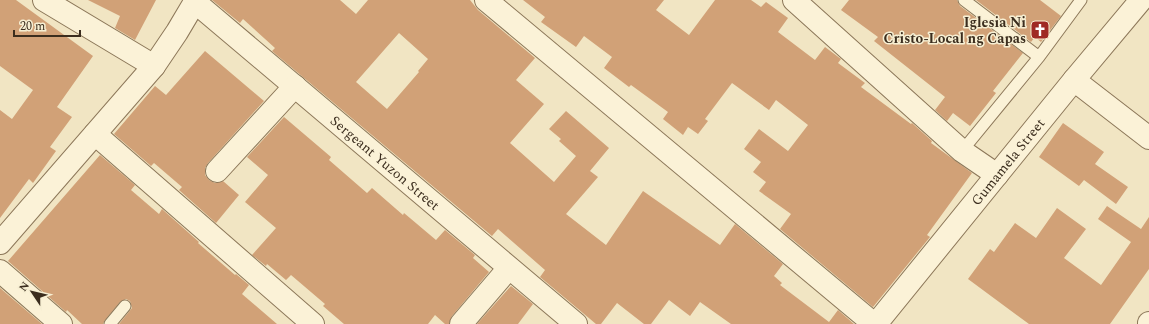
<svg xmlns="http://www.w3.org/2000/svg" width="1149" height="324" font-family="Spectral,serif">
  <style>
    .building { fill: #d1a177; fill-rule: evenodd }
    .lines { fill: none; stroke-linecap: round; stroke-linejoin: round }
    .service-casing { stroke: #8c7759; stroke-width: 13 }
    .minor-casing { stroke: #8c7759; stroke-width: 24 }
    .service { stroke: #fbf2d7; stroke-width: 11 }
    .minor { stroke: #fbf2d7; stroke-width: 22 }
    .labels { text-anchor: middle; stroke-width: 3; stroke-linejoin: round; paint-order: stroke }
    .poi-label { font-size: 14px; font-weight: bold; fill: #3b2d1e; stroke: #f7efd3; text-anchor: end }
    .street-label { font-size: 14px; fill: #3b2d1e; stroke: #f7efd3 }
  </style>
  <rect width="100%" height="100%" fill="#f1e5c3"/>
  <path class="building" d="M 0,0 L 16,0 L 93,56 L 57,107 L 72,117 L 50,147 L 56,151 L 33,183 L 29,179 L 0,218 L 0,110 L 12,119 L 33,90 L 0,66 Z
    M 88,0 L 156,0 L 135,40 L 115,28 L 120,16 Z
    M 212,0 L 340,0 L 356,14 L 368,0 L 470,0 L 478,10 L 535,58 L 516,80 L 544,104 L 510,143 L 554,182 L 576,156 L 559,141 L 561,139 L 549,129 L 566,111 L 609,148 L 590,171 L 598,177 L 566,214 L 606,245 L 643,191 L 720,245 L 735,224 L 783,264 L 774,276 L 782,283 L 780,285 L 829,322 L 838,310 L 854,324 L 731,324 L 700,302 L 690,316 L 669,300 L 651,324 L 644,324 L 617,303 L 601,324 L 596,324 L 540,277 L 545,270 L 498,229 L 492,236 L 272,51 L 275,48 L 243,19 L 240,23 ZM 399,33 L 428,59 L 418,71 L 419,72 L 387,109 L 356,82 Z
    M 523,0 L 664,0 L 656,10 L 689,35 L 715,0 L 751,0 L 761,7 L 766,2 L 788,18 L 778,32 L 815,60 L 825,47 L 841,59 L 838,63 L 865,83 L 861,87 L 911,124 L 912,123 L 932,141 L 931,143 L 972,173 L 927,235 L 930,237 L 873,307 L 780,229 L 791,214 L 759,191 L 766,182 L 753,172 L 761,162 L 744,149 L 759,129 L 788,151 L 808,125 L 776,100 L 769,110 L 732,83 L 705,119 L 708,121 L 698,134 L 688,127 L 683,135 L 663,119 L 668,112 L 631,85 L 629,87 L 604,68 L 612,57 L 584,36 L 576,47 L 541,22 L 545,17 Z
    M 849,0 L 957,0 L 960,6 L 1023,53 L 993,91 L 996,93 L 970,126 L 953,113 L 947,121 L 935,110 L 945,97 L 874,41 L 878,37 L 841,10 Z
    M 976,0 L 1040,0 L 1061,16 L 1041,42 L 1035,37 L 1031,42 Z
    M 205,51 L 264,101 L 208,163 L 205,168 L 205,175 L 209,180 L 215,183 L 223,181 L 239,195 L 216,223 L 179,190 L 182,187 L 154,163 L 151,166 L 114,134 L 155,86 L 166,95 Z
    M 284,117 L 331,157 L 329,160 L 367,193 L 372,188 L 403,215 L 404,213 L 436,240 L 445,230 L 475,255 L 473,258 L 489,272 L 452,316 L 449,324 L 445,324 L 435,315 L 428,324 L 344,324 L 323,306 L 325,304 L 291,275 L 286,280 L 267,264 L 266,266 L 252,255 L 276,228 L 245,202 L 268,175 L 247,157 Z
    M 1063,123 L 1104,152 L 1095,164 L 1128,187 L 1116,204 L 1084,180 L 1079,186 L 1039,157 Z
    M 100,155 L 135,185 L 131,190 L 159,214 L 162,209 L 199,242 L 198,243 L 235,275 L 236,274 L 249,285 L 242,294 L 277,324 L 119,324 L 132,308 L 130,301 L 126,299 L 120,302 L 105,320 L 103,324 L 82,324 L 67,310 L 66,312 L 8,261 Z
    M 1107,206 L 1141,229 L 1149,217 L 1149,269 L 1110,324 L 1029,324 L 968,279 L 990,249 L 994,252 L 1015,223 L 1036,238 L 1057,208 L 1086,229 L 1064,258 L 1101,285 L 1131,242 L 1098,219 Z
    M 511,286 L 533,304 L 518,324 L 477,324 Z
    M 0,288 L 42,324 L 0,324 Z"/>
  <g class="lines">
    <g class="service-casing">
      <path id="service" d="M 964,0 L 1039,57
        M 962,151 L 1039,57 L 1081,0
        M 110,324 L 125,306"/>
    </g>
    <g class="minor-casing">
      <g id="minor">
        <path d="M 44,0 L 154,66"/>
        <path d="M 486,0 L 874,324"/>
        <path d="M 794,0 L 962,151 L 997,175"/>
        <path id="s1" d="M 195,2 L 576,324"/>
        <path d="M 1074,80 L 1149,138"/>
        <path d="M 95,134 L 313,324"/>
        <path d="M 217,171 L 295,86"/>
        <path d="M 0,243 L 154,66 L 177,32 L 196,0"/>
        <path d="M 0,271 L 61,324"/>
        <path d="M 461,324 L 509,268"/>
        <path id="s2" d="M 876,324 L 1074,80 L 1141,0"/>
        <path d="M 1149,324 L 1149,323"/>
      </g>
    </g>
    <use href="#service" class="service"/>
    <use href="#minor" class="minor"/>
  </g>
  <defs>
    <g id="church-square" transform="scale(1)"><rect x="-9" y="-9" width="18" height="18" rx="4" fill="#9f2a25" stroke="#f7efd3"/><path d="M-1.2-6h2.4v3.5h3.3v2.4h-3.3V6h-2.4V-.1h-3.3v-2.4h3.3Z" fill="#fff"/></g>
  </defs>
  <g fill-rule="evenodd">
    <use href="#church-square" x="1040" y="30"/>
  </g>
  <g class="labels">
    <g class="poi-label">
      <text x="1026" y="27">Iglesia Ni<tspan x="1026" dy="16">Cristo-Local ng Capas</tspan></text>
    </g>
    <g class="street-label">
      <text dy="5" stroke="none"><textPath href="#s2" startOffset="209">Gumamela Street</textPath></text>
      <text dy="5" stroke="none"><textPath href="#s1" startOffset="249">Sergeant Yuzon Street</textPath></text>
    </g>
  </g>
  <g transform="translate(32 292) rotate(305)" stroke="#f7efd3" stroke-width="3" paint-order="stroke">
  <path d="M0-3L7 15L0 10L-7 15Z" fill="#3b2d1e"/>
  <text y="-6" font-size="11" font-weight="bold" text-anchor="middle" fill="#3b2d1e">N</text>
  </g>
  <path d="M14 30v6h66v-6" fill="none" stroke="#3b2d1e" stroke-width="2"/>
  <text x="20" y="30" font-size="12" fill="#3b2d1e" stroke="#f7efd3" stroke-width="3" paint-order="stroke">20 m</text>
</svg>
